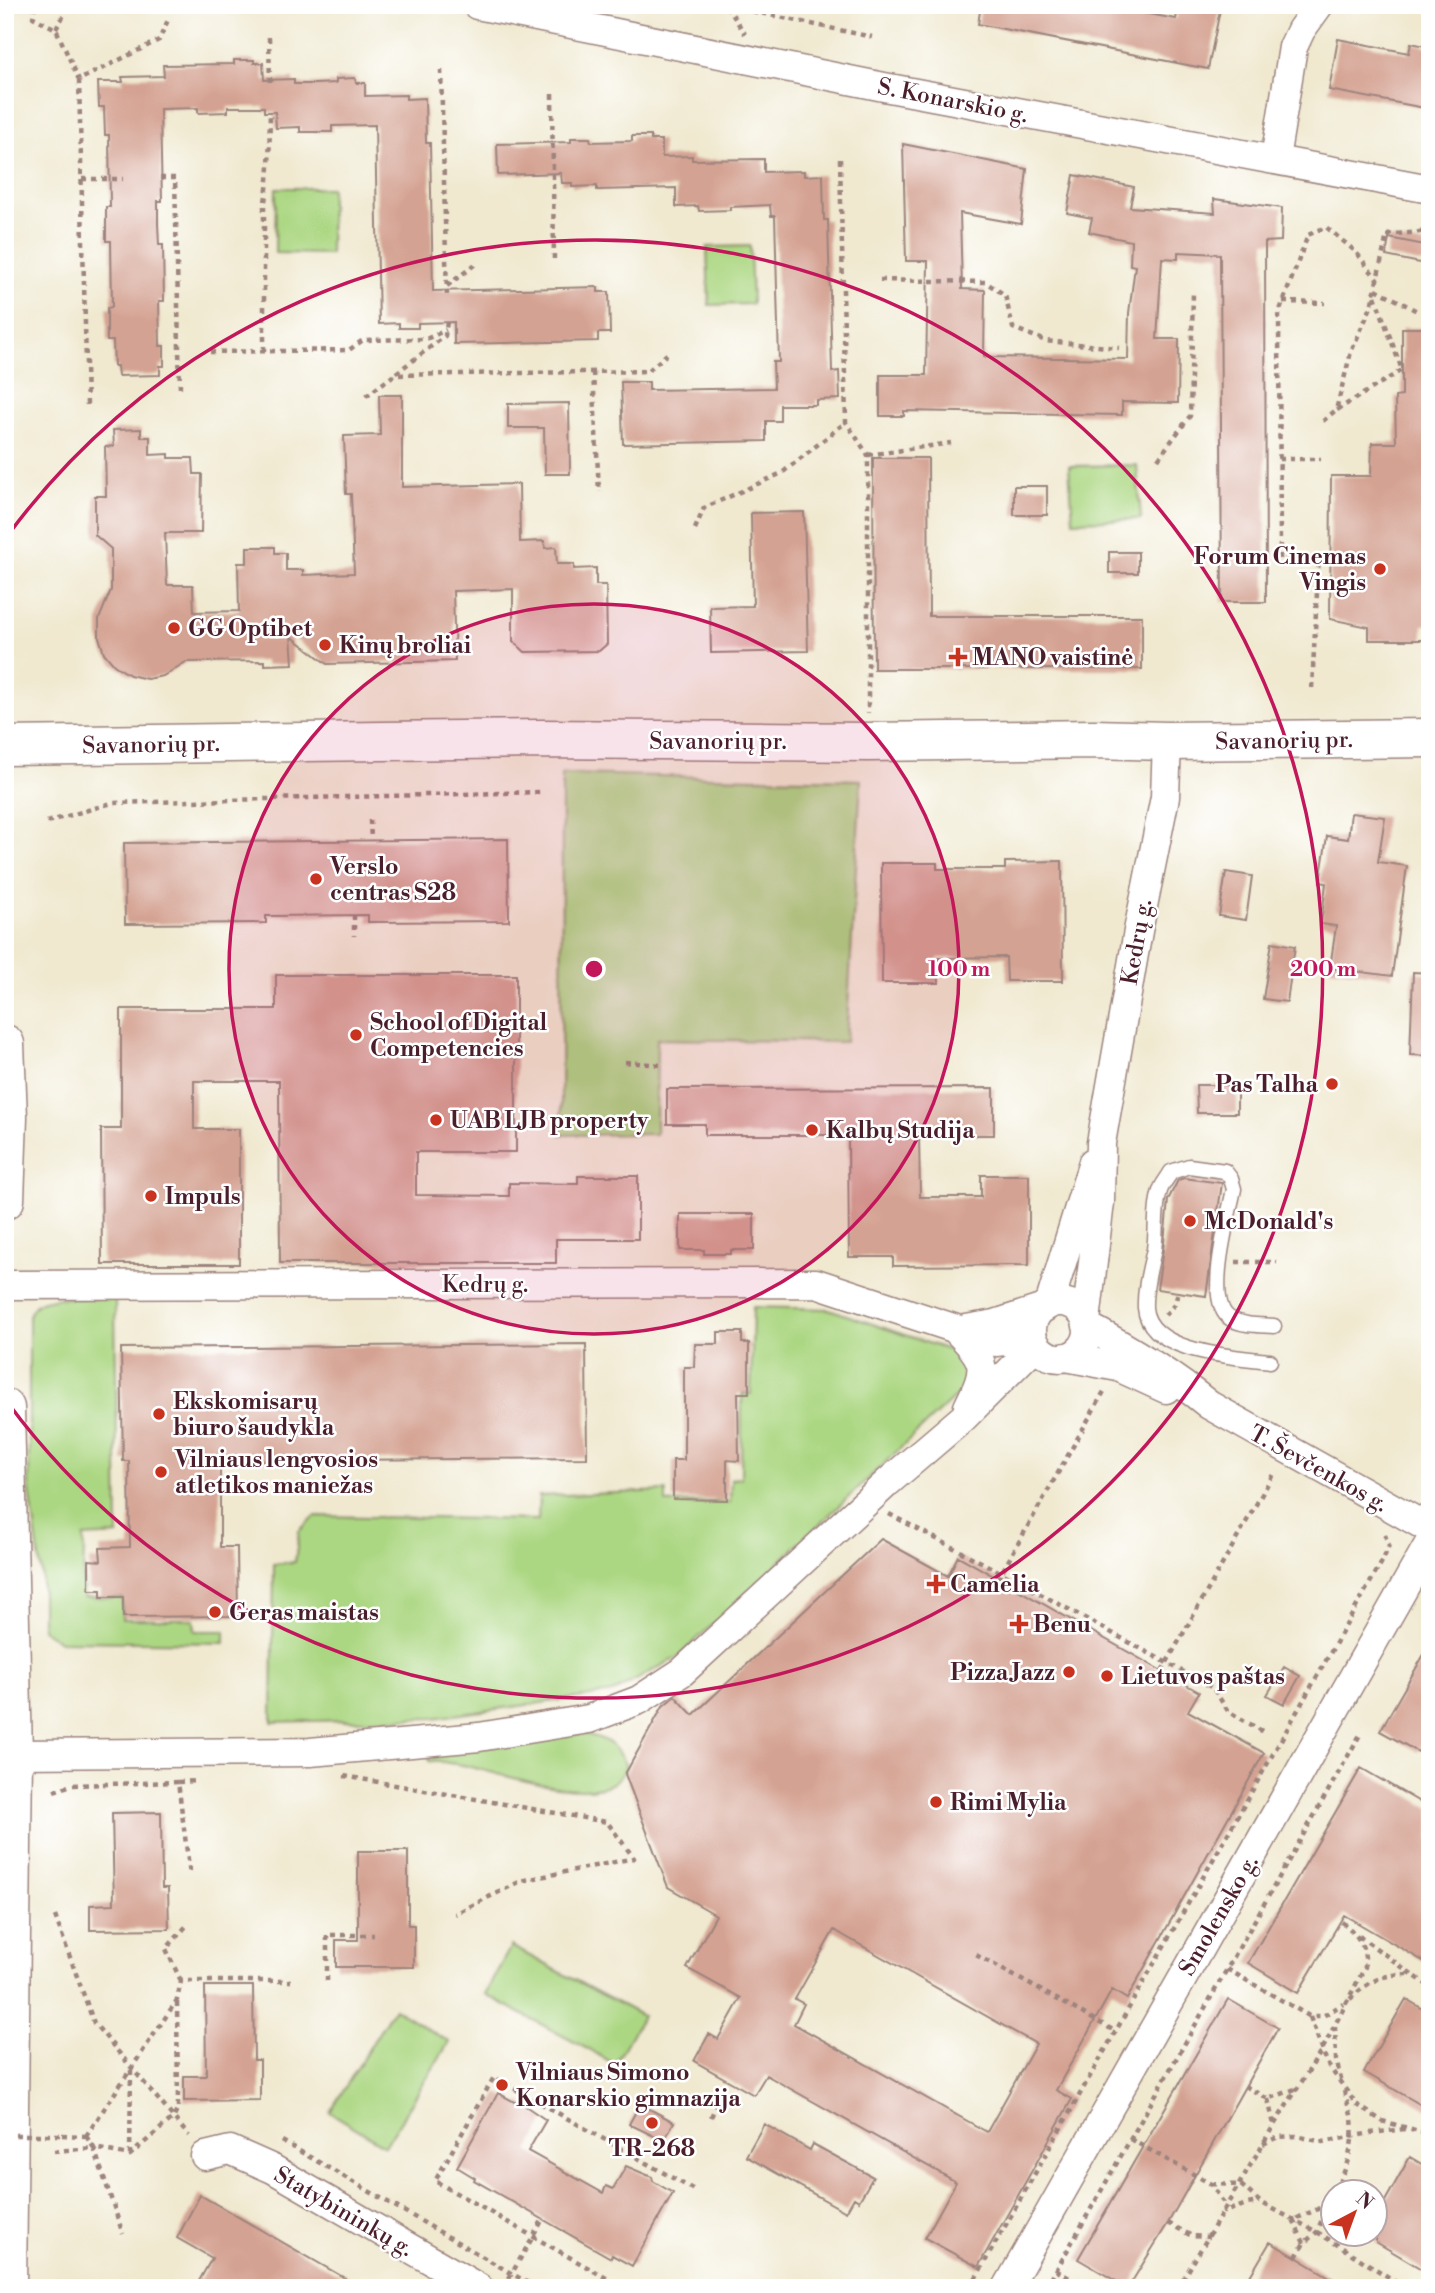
<svg xmlns="http://www.w3.org/2000/svg" width="1435" height="2293" font-family="'Libre Bodoni',serif">
  <style>
    .green { fill: #acd782; stroke: #7b7b56; stroke-width: 2 }
    .building { fill: #d4a292; fill-rule: evenodd }
    .lines { fill: none; stroke-linecap: round; stroke-linejoin: round }
    .service-casing { stroke: #9d847e; stroke-width: 17 }
    .minor-casing { stroke: #9d847e; stroke-width: 31 }
    .primary-casing { stroke: #9d847e; stroke-width: 41 }
    .path { stroke: #9d847e; stroke-width: 4.5; stroke-dasharray: 5 5; stroke-linecap: butt }
    .service { stroke: #fff; stroke-width: 14 }
    .minor { stroke: #fff; stroke-width: 28 }
    .primary { stroke: #fff; stroke-width: 38 }
    .path-bridge { stroke: #9d847e; stroke-width: 4.5; stroke-dasharray: 5 5; stroke-linecap: butt }
    .ring { fill: none; stroke: #c2185b; stroke-width: 3.5 }
    .poi-dot { fill: #c8321e; stroke: #fff; stroke-width: 2.5 }
    .labels { text-anchor: middle; stroke-width: 5; stroke-linejoin: round; paint-order: stroke }
    .street-label { font-size: 23px; fill: #4a1f2b; stroke: #fff }
    .poi-label { font-size: 23px; font-weight: bold; fill: #4a1f2b; stroke: #fff; text-anchor: start }
    .centre { fill: #c2185b; stroke: #fff; stroke-width: 3.5 }
    .ring-label { font-size: 21px; text-anchor: middle; font-weight: bold; fill: #c2185b; stroke: #fff; stroke-width: 5; stroke-linejoin: round; paint-order: stroke }
  </style>
  <rect width="100%" height="100%" fill="#fff"/>
  <filter id="ink" filterUnits="userSpaceOnUse"><feTurbulence type="fractalNoise" baseFrequency=".0143" numOctaves="2"/><feDisplacementMap in="SourceGraphic" scale="14" xChannelSelector="R" yChannelSelector="G"/><feConvolveMatrix kernelMatrix="1 2 1 2 8 2 1 2 1" color-interpolation-filters="sRGB"/></filter>
  <filter id="wash" filterUnits="userSpaceOnUse"><feTurbulence type="fractalNoise" baseFrequency=".00686" numOctaves="4" result="noise"/><feDisplacementMap in="SourceGraphic" scale="28" xChannelSelector="R" yChannelSelector="G"/><feGaussianBlur stdDeviation="1.57" result="paint"/><feColorMatrix in="noise" values="0 0 0 0 0 0 0 0 0 0 0 0 0 0 0 0 0 1.4 0 .05"/><feComposite in="paint" operator="in"/></filter>
  <g filter="url(#wash)">
    <rect width="100%" height="100%" fill="#f0e9d0"/>
    <path class="green" d="M 276,188 L 331,188 L 330,254 L 275,253 Z
      M 750,246 L 752,304 L 709,305 L 707,247 Z
      M 1137,465 L 1141,519 L 1073,521 L 1069,466 Z
      M 562,774 L 861,780 L 846,1042 L 657,1039 L 656,1134 L 561,1135 Z
      M 59,1298 L 115,1298 L 118,1535 L 84,1537 L 83,1597 L 122,1598 L 122,1619 L 194,1619 L 195,1631 L 225,1631 L 225,1643 L 60,1641 L 42,1629 L 42,1578 L 29,1484 L 29,1316 C 34,1301 44,1300 59,1298 Z
      M 753,1307 L 829,1309 L 951,1351 L 967,1364 L 970,1383 L 678,1657 L 612,1693 L 433,1718 L 272,1722 L 274,1564 L 295,1562 L 299,1531 L 315,1516 L 538,1520 L 539,1496 L 666,1491 L 666,1503 L 730,1502 L 731,1479 L 741,1478 L 742,1394 L 751,1394 Z
      M 580,1733 C 606,1738 614,1742 626,1766 C 623,1772 620,1779 613,1783 C 577,1801 500,1773 462,1765 C 451,1763 440,1762 429,1761 L 429,1753 Z
      M 511,1946 L 642,2016 L 615,2064 L 485,1994 Z
      M 394,2008 L 449,2042 L 385,2146 L 330,2112 Z"/>
    <g id="blocks">
      <path class="building" d="M 981,5 L 1123,5 L 1122,9 L 1176,19 L 1179,5 L 1221,5 L 1208,69 L 978,24 Z
        M 1338,39 L 1409,53 L 1411,43 L 1430,47 L 1430,109 L 1329,90 Z
        M 234,60 L 254,60 L 254,63 L 263,63 L 264,80 L 294,79 L 294,84 L 315,84 L 336,83 L 336,79 L 355,78 L 356,83 L 365,83 L 365,96 L 406,95 L 406,99 L 425,98 L 426,143 L 430,143 L 433,291 L 598,287 L 598,292 L 609,292 L 610,333 L 598,333 L 598,341 L 454,344 L 454,322 L 418,323 L 418,328 L 399,328 L 399,323 L 379,324 L 375,125 L 332,126 L 332,132 L 300,132 L 300,127 L 276,128 L 275,112 L 264,112 L 264,107 L 228,107 L 228,112 L 198,113 L 198,108 L 160,109 L 162,201 L 158,201 L 158,224 L 159,245 L 163,245 L 164,301 L 159,301 L 160,346 L 164,346 L 164,366 L 160,366 L 160,375 L 118,376 L 117,366 L 114,366 L 113,341 L 107,341 L 107,308 L 112,307 L 111,241 L 106,241 L 106,207 L 110,207 L 109,135 L 105,135 L 104,107 L 99,107 L 98,82 L 123,82 L 122,77 L 164,76 L 163,65 L 234,64 Z
        M 632,136 L 651,136 L 651,140 L 662,140 L 662,157 L 692,156 L 692,160 L 764,159 L 764,172 L 804,171 L 804,176 L 823,175 L 824,220 L 828,220 L 832,372 L 839,371 L 840,399 L 816,400 L 816,405 L 780,405 L 780,421 L 766,421 L 766,441 L 623,444 L 621,382 L 649,382 L 649,390 L 774,388 L 773,362 L 779,362 L 775,216 L 771,216 L 770,205 L 730,207 L 730,210 L 699,211 L 698,206 L 676,207 L 676,188 L 597,190 L 597,186 L 572,187 L 572,183 L 562,183 L 561,173 L 498,175 L 497,144 L 571,142 L 571,138 L 590,138 L 591,142 L 632,141 Z
        M 903,144 L 1027,169 L 1021,224 L 960,213 L 962,289 L 985,290 L 984,357 L 1128,359 L 1129,313 L 1135,266 L 1130,265 L 1131,241 L 1089,232 L 1092,218 L 1067,213 L 1074,175 L 1134,187 L 1130,207 L 1215,213 L 1214,199 L 1282,208 L 1281,241 L 1265,242 L 1266,602 L 1222,602 L 1220,254 L 1178,252 L 1178,259 L 1162,258 L 1157,339 L 1179,339 L 1178,403 L 1122,402 L 1122,415 L 904,411 L 904,416 L 880,416 L 880,375 L 926,375 L 928,261 L 906,261 Z
        M 1389,238 L 1430,246 L 1430,265 L 1386,256 Z
        M 1402,328 L 1430,328 L 1430,625 L 1423,625 L 1423,640 L 1369,640 L 1369,627 L 1330,619 L 1331,476 L 1371,476 L 1372,443 L 1396,443 L 1395,397 L 1402,396 Z
        M 379,395 L 402,395 L 402,487 L 519,484 L 520,542 L 544,541 L 545,548 L 556,547 L 557,564 L 574,564 L 574,569 L 596,568 L 596,585 L 606,585 L 607,644 L 599,651 L 525,652 L 513,641 L 513,589 L 453,591 L 455,661 L 327,664 L 291,636 L 293,664 L 265,665 L 265,661 L 186,662 L 163,676 L 147,679 L 130,675 L 114,665 L 104,653 L 99,637 L 99,619 L 111,590 L 111,549 L 95,535 L 95,496 L 106,496 L 105,447 L 114,446 L 113,430 L 141,429 L 141,437 L 150,437 L 150,455 L 169,454 L 169,458 L 193,458 L 194,474 L 202,474 L 201,533 L 165,533 L 167,585 L 193,585 L 194,612 L 239,611 L 238,563 L 247,563 L 247,547 L 275,547 L 275,553 L 286,553 L 286,570 L 303,570 L 303,575 L 354,573 L 351,494 L 346,494 L 344,436 L 380,435 Z
        M 569,403 L 570,474 L 545,474 L 544,428 L 508,428 L 508,404 Z
        M 873,458 L 928,458 L 929,616 L 1142,616 L 1142,669 L 874,669 Z
        M 1014,486 L 1047,486 L 1047,515 L 1014,515 Z
        M 804,512 L 808,651 L 711,653 L 710,607 L 753,606 L 751,513 Z
        M 1109,552 L 1138,552 L 1138,573 L 1109,573 Z
        M 1351,813 L 1385,817 L 1378,862 L 1407,866 L 1392,976 L 1330,968 L 1336,926 L 1321,924 L 1326,883 L 1320,882 L 1327,836 L 1348,839 Z
        M 508,839 L 509,921 L 368,922 L 368,915 L 266,916 L 266,923 L 125,924 L 124,843 Z
        M 1062,861 L 1063,981 L 1007,981 L 1006,957 L 938,958 L 939,983 L 882,983 L 881,863 L 937,863 L 937,869 L 1005,869 L 1005,862 Z
        M 1226,872 L 1252,876 L 1246,920 L 1219,916 Z
        M 1272,942 L 1295,946 L 1287,1002 L 1263,999 Z
        M 1413,972 L 1430,973 L 1430,1056 L 1410,1055 Z
        M 276,975 L 516,975 L 516,1152 L 416,1152 L 416,1195 L 509,1196 L 509,1183 L 578,1184 L 578,1176 L 638,1176 L 638,1239 L 556,1239 L 556,1263 L 280,1263 L 279,1081 L 194,1081 L 194,1129 L 239,1129 L 239,1264 L 102,1264 L 101,1129 L 121,1129 L 121,1009 L 276,1009 Z
        M 1196,1085 L 1237,1085 L 1237,1113 L 1197,1113 Z
        M 994,1088 L 994,1135 L 919,1135 L 920,1197 L 981,1197 L 981,1175 L 1029,1175 L 1029,1265 L 893,1266 L 893,1257 L 849,1257 L 848,1135 L 705,1135 L 705,1124 L 667,1124 L 667,1089 Z
        M 1184,1178 L 1222,1183 L 1206,1296 L 1157,1289 L 1164,1243 L 1168,1200 L 1178,1180 Z
        M 680,1214 L 754,1214 L 754,1250 L 731,1250 L 731,1254 L 704,1254 L 704,1250 L 680,1250 Z
        M 718,1332 L 742,1332 L 742,1343 L 749,1343 L 749,1393 L 738,1393 L 739,1461 L 727,1460 L 727,1500 L 673,1499 L 673,1460 L 684,1460 L 684,1367 L 694,1367 L 695,1344 L 718,1344 Z
        M 586,1344 L 587,1458 L 220,1461 L 220,1547 L 237,1547 L 238,1616 L 123,1617 L 123,1597 L 101,1597 L 101,1590 L 89,1590 L 89,1560 L 101,1561 L 100,1548 L 130,1547 L 129,1461 L 123,1461 L 121,1348 Z
        M 881,1539 L 948,1576 L 958,1556 L 1199,1692 L 1188,1711 L 1264,1753 L 1127,1999 L 1112,1990 L 1056,2090 L 1072,2099 L 978,2267 L 925,2238 L 956,2182 L 766,2075 L 754,2095 L 694,2061 L 709,2034 L 718,2039 L 741,1998 L 687,1968 L 716,1915 L 668,1887 L 625,1774 L 663,1706 L 675,1696 L 693,1715 ZM 834,1930 L 1036,2044 L 987,2132 L 794,2024 L 804,2004 L 795,1999 Z
        M 1430,1644 L 1430,1730 L 1418,1752 L 1380,1731 Z
        M 1284,1667 L 1300,1676 L 1284,1704 L 1267,1695 Z
        M 1361,1768 L 1430,1808 L 1430,1965 L 1344,1915 L 1298,1993 L 1248,1963 Z
        M 161,1812 L 162,1888 L 168,1888 L 169,1929 L 90,1930 L 90,1905 L 114,1904 L 112,1813 Z
        M 358,1851 L 408,1851 L 408,1925 L 414,1925 L 414,1967 L 336,1967 L 336,1940 L 358,1940 Z
        M 205,1986 L 253,1986 L 254,2060 L 260,2060 L 260,2100 L 184,2101 L 184,2076 L 206,2076 Z
        M 1228,1999 L 1278,2028 L 1168,2223 L 1128,2288 L 1078,2259 Z
        M 1406,1999 L 1430,2013 L 1430,2110 L 1364,2072 Z
        M 498,2093 L 518,2104 L 521,2103 L 546,2120 L 528,2151 L 603,2193 L 606,2186 L 613,2189 L 626,2166 L 652,2177 L 653,2181 L 673,2193 L 632,2266 L 612,2255 L 611,2258 L 474,2180 L 475,2178 L 457,2167 Z
        M 640,2104 L 674,2122 L 664,2141 L 629,2124 Z
        M 764,2124 L 810,2150 L 813,2144 L 873,2177 L 859,2201 L 854,2198 L 846,2212 L 746,2156 Z
        M 1410,2157 L 1430,2169 L 1430,2274 L 1376,2242 L 1376,2217 Z
        M 200,2195 L 362,2288 L 195,2288 L 212,2258 L 177,2238 Z
        M 1270,2242 L 1296,2257 L 1348,2288 L 1243,2288 Z"/>
    </g>
  </g>
  <g filter="url(#ink)">
    <use href="#blocks" fill-opacity="0" stroke="#9d847e" stroke-width="2"/>
    <g class="lines">
      <g class="service-casing">
        <path id="service" d="M 1270,1361 C 1237,1357 1149,1354 1145,1308 C 1144,1289 1150,1268 1154,1249 C 1157,1231 1154,1208 1160,1191 C 1162,1184 1168,1178 1171,1172 L 1189,1166 L 1225,1171 L 1231,1179 L 1234,1189 C 1229,1215 1203,1304 1231,1319 C 1244,1326 1260,1325 1274,1326"/>
      </g>
      <g class="minor-casing">
        <path id="minor" d="M 477,5 L 884,87 L 1430,189
          M 1275,159 L 1293,47 L 1301,30 L 1319,5
          M 5,1285 L 816,1283 L 996,1342 L 1033,1338
          M1032 1330a28 28 0 1 1 56 0a28 28 0 1 1-56 0Z
          M 1049,1305 L 1093,1162
          M 1086,1321 L 1100,1202 L 1101,1143 L 1138,931 L 1165,797 L 1167,741
          M 1087,1326 C 1130,1349 1171,1374 1209,1405 L 1430,1529
          M 966,1329 L 995,1324 L 1044,1308
          M 957,1331 C 988,1362 987,1368 968,1407
          M 1066,1357 L 1118,1367 L 1166,1389
          M 13,1754 L 310,1752 L 479,1737 L 589,1719 L 639,1700 L 682,1672 L 888,1482 L 963,1418 L 1036,1345
          M 205,2156 L 230,2150 L 273,2169 L 479,2288
          M 1007,2288 L 1430,1542"/>
      </g>
      <g class="primary-casing">
        <path id="primary" d="M 5,746 L 541,739 L 868,742 L 1094,739 L 1167,741 L 1430,738
          M 5,1044 L 8,1117 L 5,1200
          M 5,1408 L 13,1754 L 7,2288"/>
      </g>
      <path class="path" d="M 35,5 L 33,17 L 56,29 L 79,80
        M 723,5 L 872,37
        M 727,6 L 745,34
        M 56,29 L 65,13
        M 269,37 L 270,85
        M 441,70 L 447,295
        M 552,94 L 554,262
        M 840,159 L 846,422 L 868,455 L 868,713
        M 160,178 L 175,178 L 180,390
        M 82,179 L 123,179
        M 880,280 L 985,282 L 1005,295 L 1013,328 L 1046,341 L 1119,348
        M 447,286 L 478,262
        M 1376,289 L 1417,311
        M 1283,302 L 1325,303
        M 264,351 L 264,206 C 271,175 269,143 270,112
        M 210,352 L 349,350 L 363,340 L 426,339 L 446,330
        M 593,372 L 599,492
        M 396,373 L 445,336 L 447,322
        M 366,396 L 394,375 L 648,371 L 667,354
        M 87,405 L 79,80 L 159,40 L 168,20
        M 1337,410 L 1402,370 L 1375,296
        M 1323,421 L 1336,410 L 1351,352 L 1371,307 L 1387,235 L 1430,231
        M 868,455 L 951,443
        M 1158,459 L 1190,416 L 1193,293
        M 1279,459 L 1321,459
        M 695,529 L 704,508 L 782,473 L 846,422
        M 1319,563 L 1280,560 L 1279,313 L 1308,235 L 1326,227 L 1355,251 L 1378,280
        M 1312,688 L 1319,554
        M 370,820 L 371,840
        M 47,822 L 112,803 L 542,792
        M 354,915 L 354,936
        M 625,1062 L 661,1065
        M 1236,1262 L 1277,1262
        M 1165,1315 L 1175,1304 L 1178,1292
        M 889,1514 L 1002,1573 L 1213,1688 L 1228,1711 L 1262,1731
        M 998,1579 L 1106,1388
        M 1162,1671 L 1275,1471
        M 344,1776 L 607,1822 L 634,1858 L 521,1881 L 455,1914
        M 178,1782 L 196,1781
        M 54,1791 L 71,1785 L 178,1782 L 190,1875
        M 55,1916 L 94,2023 L 189,2136
        M 1359,1936 L 1430,1987
        M 976,1955 L 1115,2031
        M 1227,1969 L 1309,2016 L 1323,2016 L 1343,2004
        M 181,1981 L 166,1949 L 189,1923
        M 327,1981 L 327,1935 L 374,1935
        M 1350,1999 C 1372,1979 1382,1974 1412,1974
        M 1310,2017 L 1328,2065 L 1356,2104 L 1382,2121 L 1430,2134
        M 1335,2026 L 1336,2060 L 1342,2083
        M 1245,2086 L 1268,2099 L 1295,2089
        M 1268,2099 L 1274,2125
        M 711,2117 L 723,2090
        M 62,2135 L 86,2136
        M 86,2136 L 177,2000 L 181,1981 L 291,1981
        M 86,2136 L 94,2148 L 130,2155 L 174,2117 L 178,2108 L 177,2000
        M 1130,2139 L 1211,2184 L 1223,2202 L 1224,2212 L 1247,2204 L 1259,2202
        M 282,2141 L 537,2288
        M 1263,2144 L 1278,2137 L 1296,2136 L 1323,2142 L 1371,2133 L 1405,2129
        M 54,2151 L 94,2148 L 123,2234
        M 130,2155 L 131,2070
        M 1211,2184 L 1241,2185 L 1260,2202 L 1317,2232 L 1406,2288
        M 1335,2192 C 1346,2172 1355,2142 1352,2119 C 1350,2110 1346,2100 1344,2091
        M 1168,2223 L 1192,2236 L 1209,2237
        M 1304,2243 L 1293,2220 L 1318,2209 L 1334,2193
        M 1296,2257 L 1304,2243 L 1317,2232 L 1330,2199
        M 1056,2270 L 1086,2288
        M 504,2287 L 543,2219
        M 624,2288 L 435,2181 L 494,2077 L 694,2190
        M 970,2288 L 1383,1560 L 1389,1545 L 1384,1533
        M 1046,2288 L 1361,1733
        M 1178,2288 L 1274,2125 L 1322,2050 L 1365,1967 C 1367,1946 1356,1932 1340,1921"/>
      <use href="#service" class="service"/>
      <use href="#minor" class="minor"/>
      <use href="#primary" class="primary"/>
      <path class="path-bridge" d="M 5,2135 L 62,2135"/>
    </g>
  </g>
  <circle cx="594" cy="969" r="365" fill="#c2185b" fill-opacity=".12"/>
  <g class="ring">
    <circle cx="594" cy="969" r="365"/>
    <path d="M8 535A729 729 0 1 1 8 1403"/>
  </g>
  <g class="poi-dot">
    <circle cx="1380" cy="569" r="7"/>
    <circle cx="174" cy="628" r="7"/>
    <circle cx="325" cy="645" r="7"/>
    <path d="M954.5 646.5h7v7h7v7h-7v7h-7v-7h-7v-7h7z"/>
    <circle cx="316" cy="879" r="7"/>
    <circle cx="356" cy="1035" r="7"/>
    <circle cx="1332" cy="1084" r="7"/>
    <circle cx="436" cy="1120" r="7"/>
    <circle cx="812" cy="1130" r="7"/>
    <circle cx="151" cy="1196" r="7"/>
    <circle cx="1190" cy="1221" r="7"/>
    <circle cx="159" cy="1414" r="7"/>
    <circle cx="161" cy="1472" r="7"/>
    <path d="M932.5 1573.5h7v7h7v7h-7v7h-7v-7h-7v-7h7z"/>
    <circle cx="215" cy="1612" r="7"/>
    <path d="M1015.5 1613.5h7v7h7v7h-7v7h-7v-7h-7v-7h7z"/>
    <circle cx="1069" cy="1672" r="7"/>
    <circle cx="1107" cy="1676" r="7"/>
    <circle cx="936" cy="1802" r="7"/>
    <circle cx="502" cy="2085" r="7"/>
    <circle cx="652" cy="2123" r="7"/>
  </g>
  <g class="labels">
    <g class="street-label">
      <text transform="translate(953 100) rotate(11)" y="8">S. Konarskio g.</text>
      <text transform="translate(1284 740) rotate(-1)" y="8">Savanorių pr.</text>
      <text x="718" y="749">Savanorių pr.</text>
      <text transform="translate(151 744) rotate(-1)" y="8">Savanorių pr.</text>
      <text transform="translate(1136 942) rotate(-80)" y="8">Kedrų g.</text>
      <text x="485" y="1292">Kedrų g.</text>
      <text transform="translate(1319 1468) rotate(29)" y="8">T. Ševčenkos g.</text>
      <text transform="translate(1218 1915) rotate(-60)" y="8">Smolensko g.</text>
      <text transform="translate(344 2211) rotate(30)" y="8">Statybininkų g.</text>
    </g>
    <g class="poi-label">
      <text x="1366" y="564" text-anchor="end">Forum Cinemas<tspan x="1366" dy="26">Vingis</tspan></text>
      <text x="188" y="636">GG Optibet</text>
      <text x="339" y="653">Kinų broliai</text>
      <text x="972" y="665">MANO vaistinė</text>
      <text x="330" y="874">Verslo<tspan x="330" dy="26">centras S28</tspan></text>
      <text x="370" y="1030">School of Digital<tspan x="370" dy="26">Competencies</tspan></text>
      <text x="1318" y="1092" text-anchor="end">Pas Talha</text>
      <text x="450" y="1128">UAB LJB property</text>
      <text x="826" y="1138">Kalbų Studija</text>
      <text x="165" y="1204">Impuls</text>
      <text x="1204" y="1229">McDonald's</text>
      <text x="173" y="1409">Ekskomisarų<tspan x="173" dy="26">biuro šaudykla</tspan></text>
      <text x="175" y="1467">Vilniaus lengvosios<tspan x="175" dy="26">atletikos maniežas</tspan></text>
      <text x="950" y="1592">Camelia</text>
      <text x="229" y="1620">Geras maistas</text>
      <text x="1033" y="1632">Benu</text>
      <text x="1055" y="1680" text-anchor="end">Pizza Jazz</text>
      <text x="1121" y="1684">Lietuvos paštas</text>
      <text x="950" y="1810">Rimi Mylia</text>
      <text x="516" y="2080">Vilniaus Simono<tspan x="516" dy="26">Konarskio gimnazija</tspan></text>
      <text x="652" y="2156" text-anchor="middle">TR-268</text>
    </g>
  </g>
  <circle cx="594" cy="969" r="10" class="centre"/>
  <g class="ring-label">
    <text x="959" y="976">100 m</text>
    <text x="1323" y="976">200 m</text>
  </g>
  <rect width="1435" height="2293" fill="none" stroke="#fff" stroke-width="28"/>
  <g transform="translate(1354 2213) rotate(41)"><circle r="33" fill="#ffffff" stroke="#b7a5aa" stroke-width="2"/>
  <path d="M0-5L12 26L0 18L-12 26Z" fill="#c8321e"/>
  <text y="-10" font-size="19" font-weight="bold" text-anchor="middle" fill="#4a1f2b">N</text>
  </g>
</svg>
